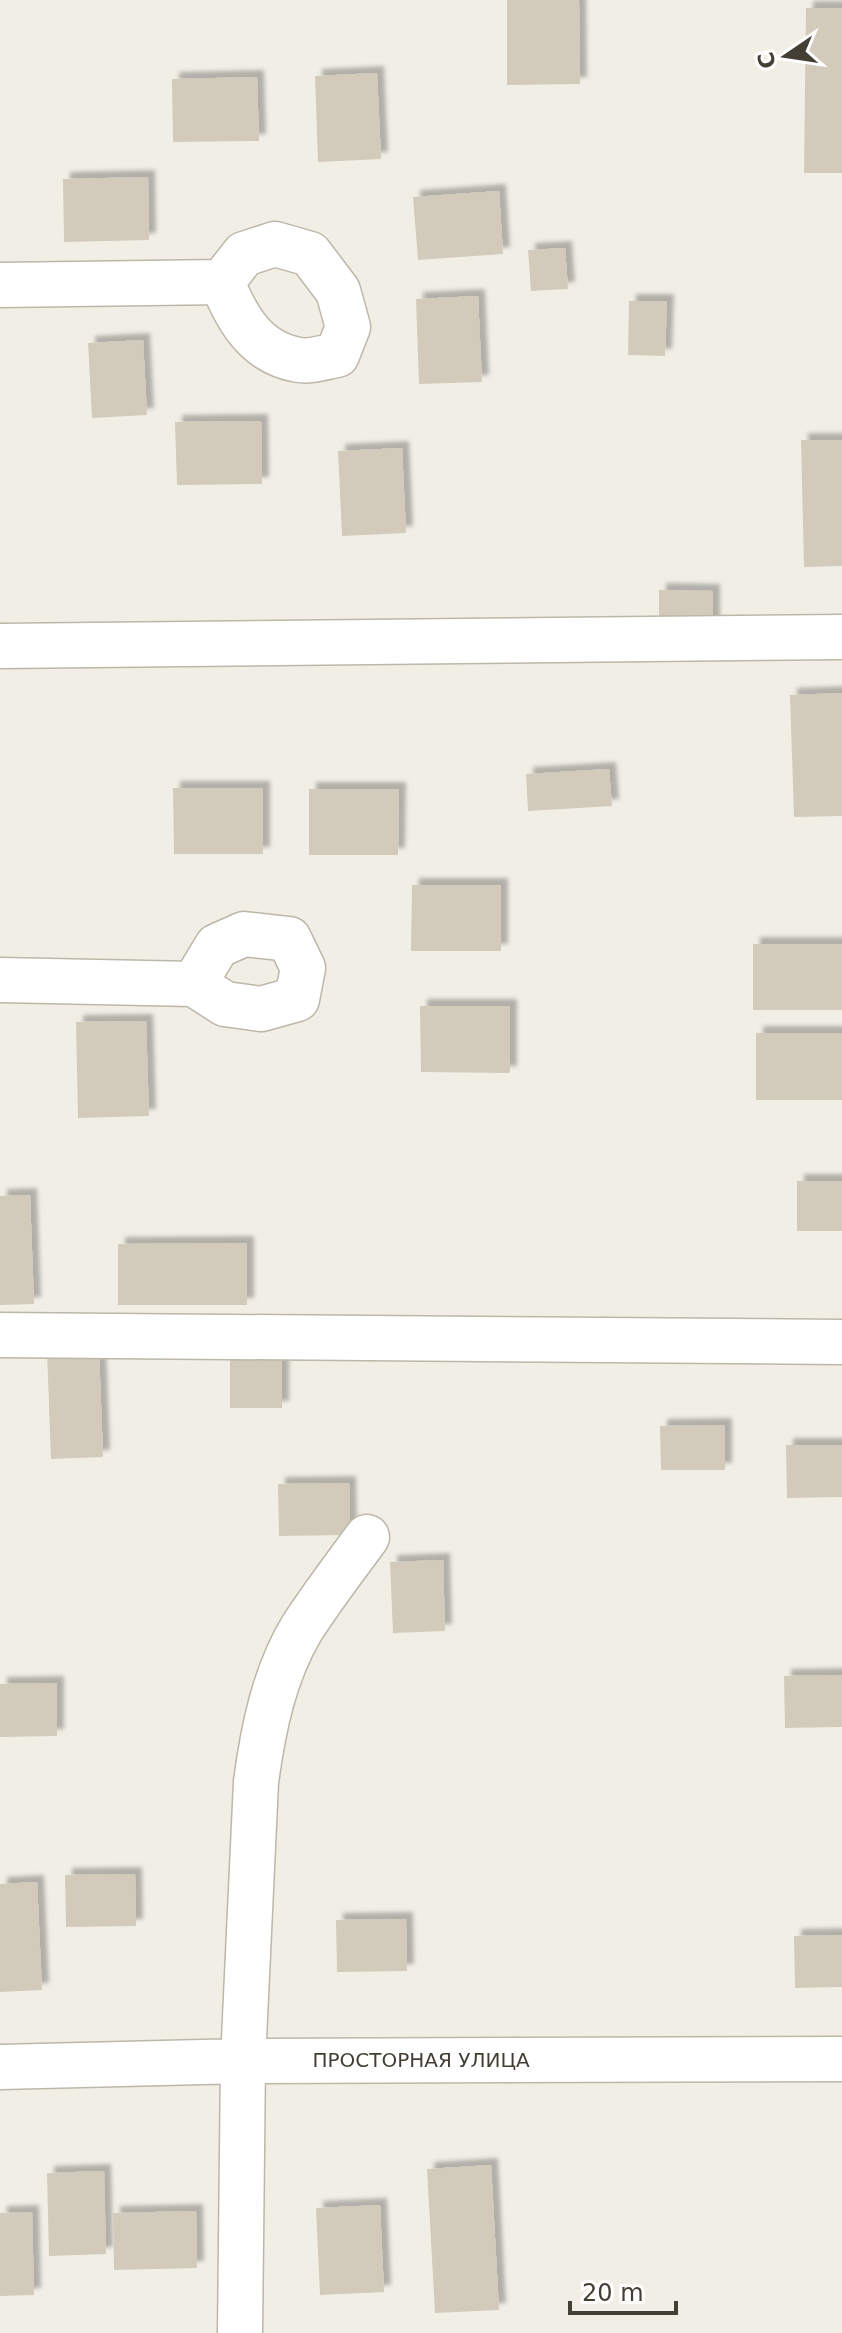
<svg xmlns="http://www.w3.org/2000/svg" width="842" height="2333" font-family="'DejaVu Sans',sans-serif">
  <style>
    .building { fill: #d2cbbb; filter: url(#shadow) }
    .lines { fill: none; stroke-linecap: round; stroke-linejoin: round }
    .minor-casing { stroke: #bcb7a8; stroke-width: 47 }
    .minor { stroke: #fff; stroke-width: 44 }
    .labels { text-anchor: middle; stroke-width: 8; stroke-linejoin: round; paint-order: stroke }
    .street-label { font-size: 20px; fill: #433f35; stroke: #fff }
  </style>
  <defs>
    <filter id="shadow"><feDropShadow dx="7" dy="-7" stdDeviation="2" flood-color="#0004"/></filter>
  </defs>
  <rect width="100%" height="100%" fill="#f1efe5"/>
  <path class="building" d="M 507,0 L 579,0 L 580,84 L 507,85 Z
    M 806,8 L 842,8 L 842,173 L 804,173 Z
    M 377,73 L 381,159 L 318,162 L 315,76 Z
    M 257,77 L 259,141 L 173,142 L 172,79 Z
    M 148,177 L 149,240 L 64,242 L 63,179 Z
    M 499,191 L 503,254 L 418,260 L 413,197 Z
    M 565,248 L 568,289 L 531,291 L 528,250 Z
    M 478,296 L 482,382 L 419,384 L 416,299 Z
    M 629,301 L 667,301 L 665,356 L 628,355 Z
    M 143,340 L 147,415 L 92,418 L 88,343 Z
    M 261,421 L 262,484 L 177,485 L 175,422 Z
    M 801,440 L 842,440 L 842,566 L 804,567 Z
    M 402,448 L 406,533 L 342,536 L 338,451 Z
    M 659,590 L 713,591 L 713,628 L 659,628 Z
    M 842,693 L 842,816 L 794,817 L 790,695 Z
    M 609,769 L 612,806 L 528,811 L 526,774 Z
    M 173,788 L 263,788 L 263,854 L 174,854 Z
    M 309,789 L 399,789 L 398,855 L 309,855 Z
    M 412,885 L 501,885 L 501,951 L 411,951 Z
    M 753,944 L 842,944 L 842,1010 L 753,1010 Z
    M 420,1006 L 510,1006 L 510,1073 L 421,1072 Z
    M 146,1021 L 149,1116 L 78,1118 L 76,1022 Z
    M 756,1033 L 842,1033 L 842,1100 L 756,1100 Z
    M 797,1181 L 842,1181 L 842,1231 L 797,1231 Z
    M 30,1195 L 34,1304 L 0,1305 L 0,1196 Z
    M 247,1243 L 247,1305 L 118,1305 L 118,1244 Z
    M 230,1338 L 282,1338 L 282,1408 L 230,1408 Z
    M 99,1350 L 103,1457 L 51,1459 L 47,1351 Z
    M 725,1425 L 725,1470 L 661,1470 L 660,1426 Z
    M 786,1445 L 842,1445 L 842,1497 L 787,1498 Z
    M 349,1483 L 350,1535 L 279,1536 L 278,1484 Z
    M 443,1560 L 445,1631 L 393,1633 L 390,1562 Z
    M 842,1675 L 842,1727 L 785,1728 L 784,1676 Z
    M 57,1683 L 57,1736 L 0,1737 L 0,1684 Z
    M 135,1874 L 136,1926 L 66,1927 L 65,1875 Z
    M 37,1882 L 42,1990 L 0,1992 L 0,1884 Z
    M 406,1919 L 407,1971 L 337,1972 L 336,1920 Z
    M 842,1935 L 842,1987 L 795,1988 L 794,1936 Z
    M 491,2165 L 499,2310 L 435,2313 L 427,2169 Z
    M 104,2171 L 106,2254 L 49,2256 L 47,2173 Z
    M 380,2205 L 384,2292 L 320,2295 L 316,2208 Z
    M 196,2211 L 197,2268 L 114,2270 L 113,2213 Z
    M 32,2212 L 34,2295 L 0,2296 L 0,2213 Z"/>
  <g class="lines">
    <g class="minor-casing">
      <path id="minor" d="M 275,244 L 310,254 L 338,291 L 348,327 L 337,355 C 326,357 310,362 299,360 C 256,353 237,319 222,282 L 244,254 Z
        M 0,285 L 222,282
        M 0,646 L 842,637
        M 0,980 L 194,984 L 225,1004 L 261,1009 L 297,999 L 303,968 L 289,939 L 244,934 L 217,946 L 194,984
        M 0,1335 L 842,1342
        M 0,2067 L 243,2061 L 842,2059
        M 240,2333 L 243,2061 L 256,1782 C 263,1730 274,1674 302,1628 C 322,1597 345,1567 367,1537"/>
    </g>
    <use href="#minor" class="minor"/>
  </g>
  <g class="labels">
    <g class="street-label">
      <text x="421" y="2067">ПРОСТОРНАЯ УЛИЦА</text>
    </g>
  </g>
  <g transform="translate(786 56) rotate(257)" stroke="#ffffff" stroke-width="6" paint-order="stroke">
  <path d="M0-6L14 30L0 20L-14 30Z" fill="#433f35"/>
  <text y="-12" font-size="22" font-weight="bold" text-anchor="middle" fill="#433f35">С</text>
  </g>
  <path d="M570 2301v12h106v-12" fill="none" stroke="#433f35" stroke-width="4"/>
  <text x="582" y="2301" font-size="24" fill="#433f35" stroke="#ffffff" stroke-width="6" paint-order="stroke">20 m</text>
</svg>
